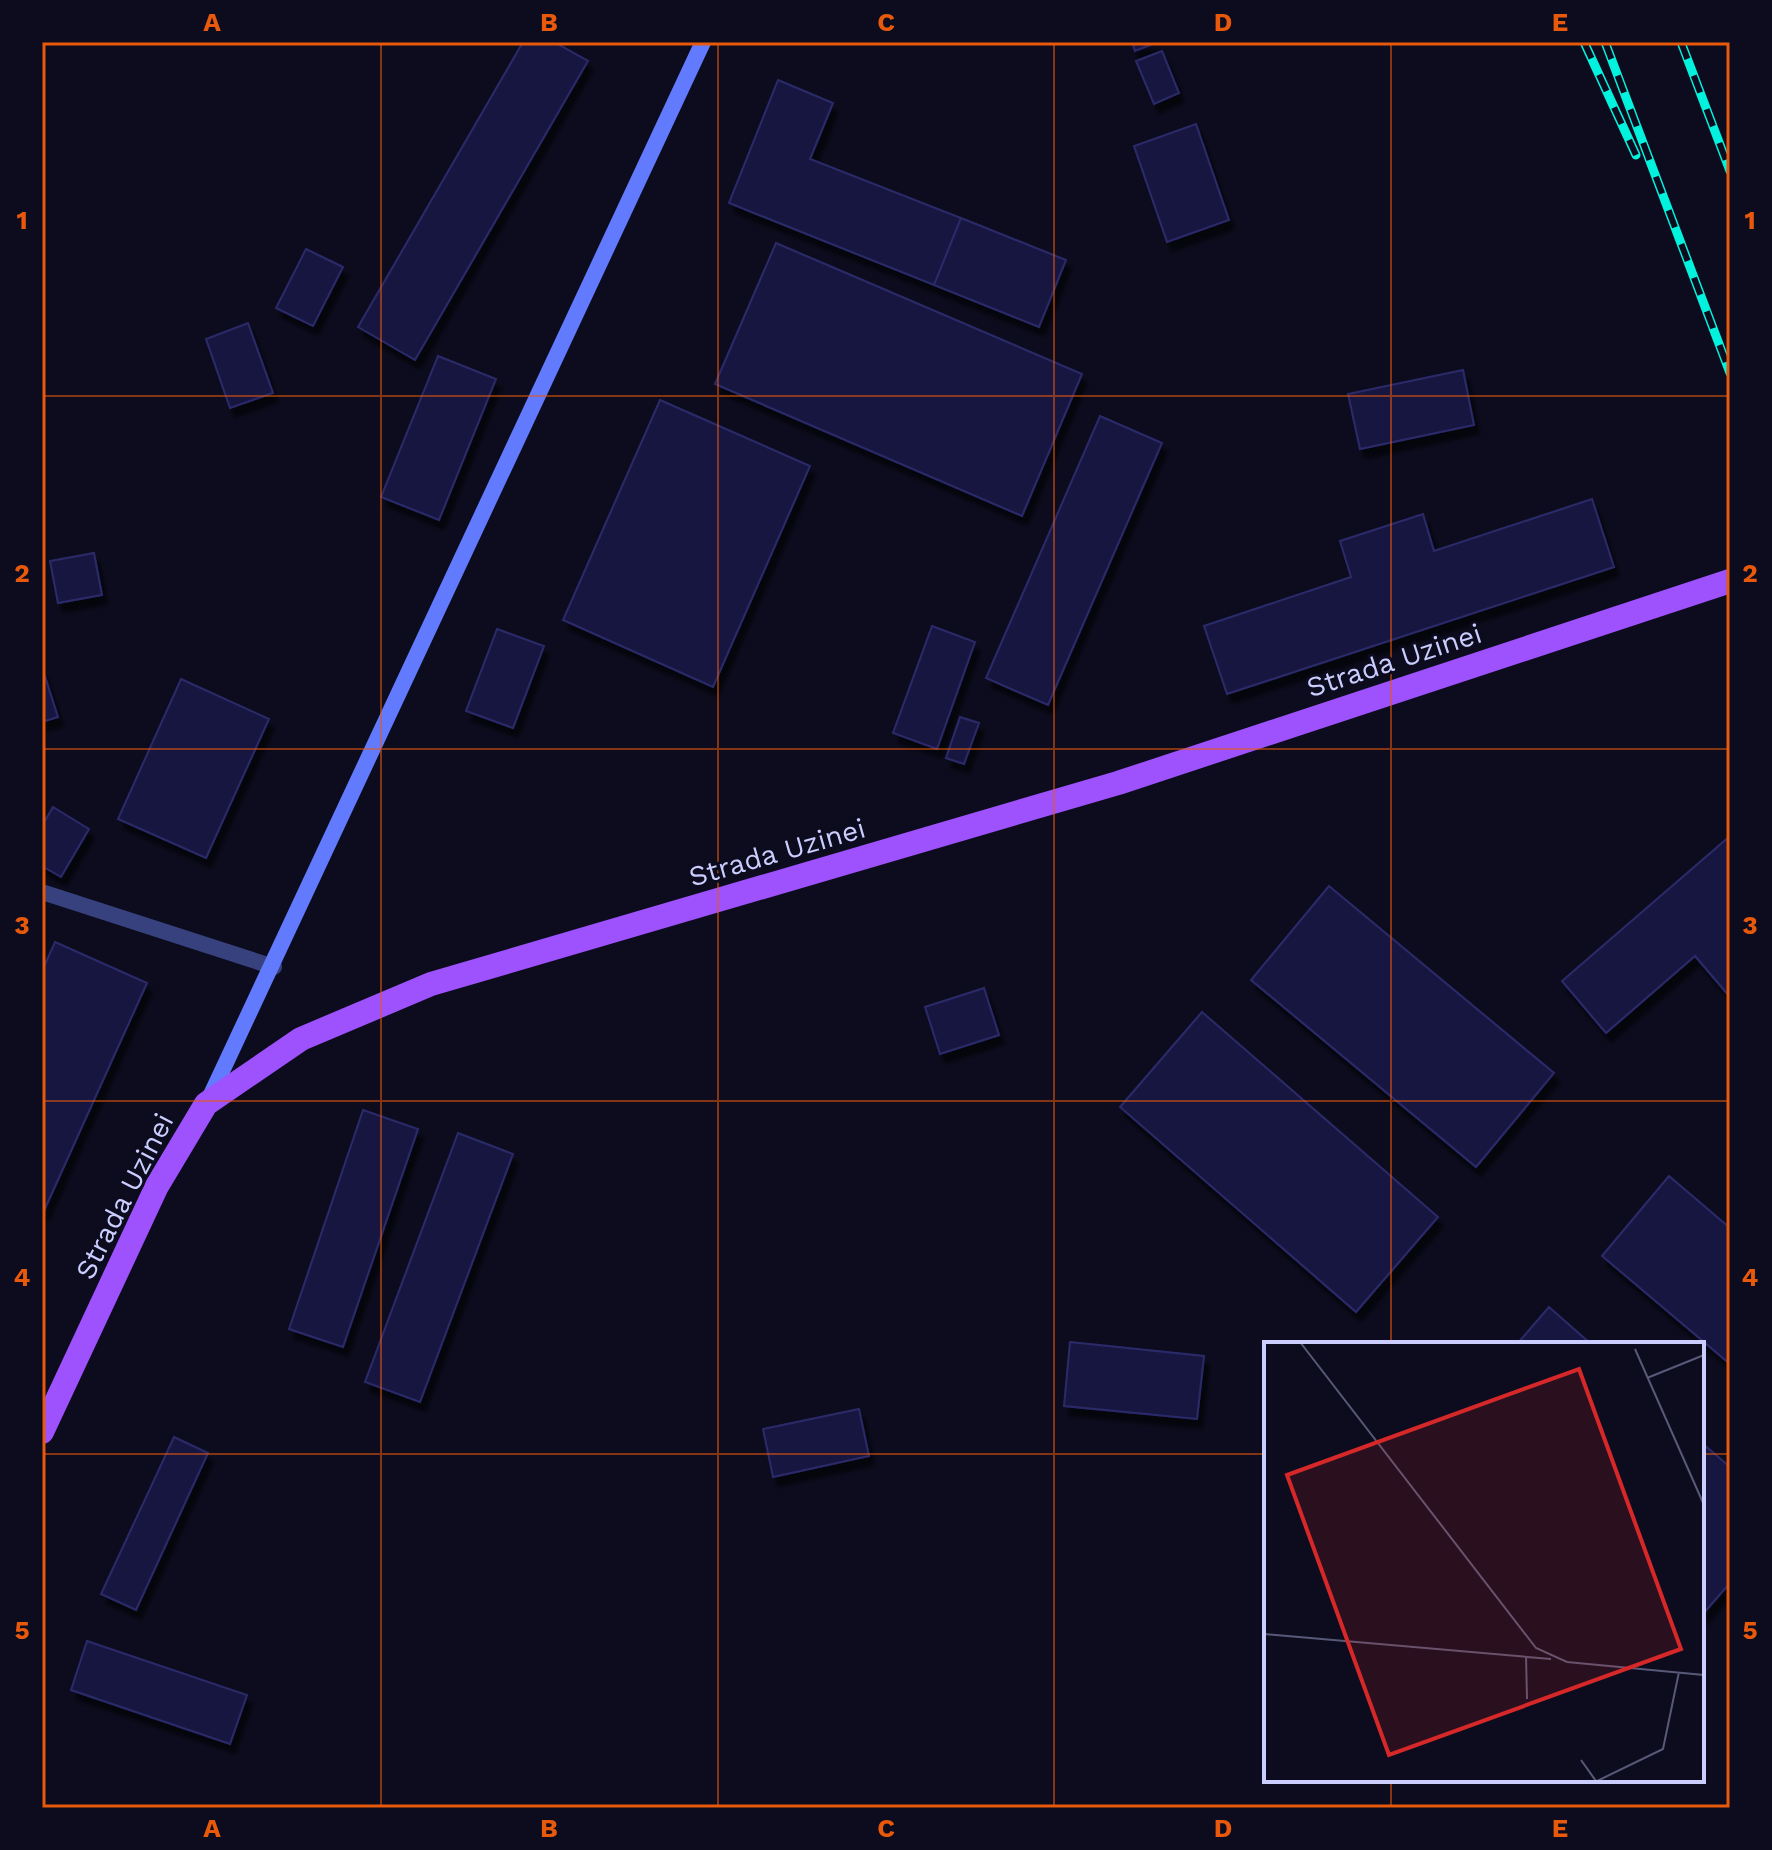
<svg xmlns="http://www.w3.org/2000/svg" width="1772" height="1850" font-family="'Work Sans',sans-serif">
  <style>
    .building { fill: #19183f; stroke: #2c2b6b; stroke-width: 2; filter: url(#shadow) }
    .lines { fill: none; stroke-linecap: round; stroke-linejoin: round }
    .lane { stroke: #37417d; stroke-width: 16 }
    .secondary { stroke: #627afd; stroke-width: 16 }
    .primary { stroke: #9e52fd; stroke-width: 24 }
    .rail-casing { stroke: #03f2de; stroke-width: 9 }
    .rail { stroke: #0c0c1e; stroke-width: 6; stroke-dasharray: 18; stroke-linecap: butt }
    .grid { fill: none; stroke: #e8590c; stroke-width: 2; stroke-opacity: 0.55 }
    .labels { text-anchor: middle; stroke-width: 6; stroke-linejoin: round; paint-order: stroke }
    .street-label { font-size: 28px; fill: #cacdfe; stroke: #0c0c1e }
    .inset-road { fill: none; stroke: #585978; stroke-width: 2 }
    .view { fill: #d62828; fill-opacity: 0.15; stroke: #d62828; stroke-width: 4 }
    .inset-edge { fill: none; stroke: #cacdfe; stroke-width: 4 }
    .neatline { fill: none; stroke: #e8590c; stroke-width: 3 }
    .grid-label { font-size: 26px; text-anchor: middle; font-weight: bold; fill: #e8590c }
  </style>
  <defs>
    <filter id="shadow"><feDropShadow dx="5" dy="9" stdDeviation="2" flood-color="#0009"/></filter>
  </defs>
  <rect width="100%" height="100%" fill="#0c0c1e"/>
  <path class="building" d="M 523,42 L 554,42 L 588,61 L 415,360 L 358,327 Z
    M 1132,42 L 1158,42 L 1135,51 Z
    M 1162,51 L 1179,93 L 1154,104 L 1136,61 Z
    M 778,80 L 833,103 L 810,159 L 961,218 L 934,285 L 729,203 Z
    M 1196,124 L 1229,220 L 1167,242 L 1134,146 Z
    M 961,218 L 1066,260 L 1039,327 L 934,285 Z
    M 776,243 L 1082,374 L 1022,516 L 715,384 Z
    M 306,249 L 343,267 L 313,326 L 276,308 Z
    M 248,323 L 273,393 L 230,408 L 206,339 Z
    M 438,356 L 496,379 L 439,520 L 381,497 Z
    M 1463,370 L 1474,425 L 1360,449 L 1348,394 Z
    M 660,400 L 810,466 L 713,687 L 563,620 Z
    M 1100,416 L 1162,443 L 1048,705 L 986,678 Z
    M 1592,499 L 1614,567 L 1227,694 L 1204,626 L 1351,577 L 1340,541 L 1423,514 L 1434,551 Z
    M 94,553 L 102,595 L 58,603 L 50,561 Z
    M 932,626 L 975,642 L 937,749 L 893,733 Z
    M 497,629 L 544,646 L 513,728 L 466,711 Z
    M 42,667 L 58,717 L 42,722 Z
    M 181,679 L 269,719 L 206,858 L 118,819 Z
    M 960,717 L 979,723 L 964,764 L 946,758 Z
    M 53,807 L 89,829 L 61,877 L 42,866 L 42,826 Z
    M 1730,836 L 1730,997 L 1695,956 L 1606,1033 L 1562,981 Z
    M 1329,886 L 1554,1073 L 1476,1167 L 1251,980 Z
    M 55,942 L 147,983 L 43,1213 L 42,971 Z
    M 984,988 L 999,1035 L 940,1054 L 925,1007 Z
    M 1202,1012 L 1438,1217 L 1356,1312 L 1120,1107 Z
    M 363,1110 L 418,1129 L 343,1347 L 289,1329 Z
    M 458,1133 L 513,1154 L 420,1402 L 365,1382 Z
    M 1669,1176 L 1730,1228 L 1730,1364 L 1602,1256 Z
    M 1549,1307 L 1591,1344 L 1517,1344 Z
    M 1070,1342 L 1204,1356 L 1197,1419 L 1064,1406 Z
    M 859,1409 L 869,1456 L 773,1477 L 763,1429 Z
    M 174,1437 L 208,1453 L 136,1610 L 101,1594 Z
    M 1702,1443 L 1730,1467 L 1730,1583 L 1702,1615 Z
    M 87,1641 L 247,1695 L 230,1744 L 71,1690 Z"/>
  <g class="lines">
    <path class="lane" d="M 42,892 L 274,967"/>
    <path class="secondary" d="M 209,1099 L 703,42"/>
    <path class="primary" d="M 42,1432 L 157,1186 L 206,1104 L 301,1039 L 431,984 L 1118,783 L 1730,581"/>
    <g class="rail-casing">
      <path id="rail" d="M 1584,42 L 1636,155
        M 1605,42 L 1730,373
        M 1681,42 L 1730,171"/>
    </g>
    <use href="#rail" class="rail"/>
  </g>
  <path class="grid" d="M 381,42 L 381,1808M 718,42 L 718,1808M 1054,42 L 1054,1808M 1391,42 L 1391,1344M 42,396 L 1730,396M 42,749 L 1730,749M 42,1101 L 1730,1101M 42,1454 L 1266,1454M 1702,1454 L 1730,1454M 1391,1780 L 1391,1808"/>
  <g class="labels">
    <g class="street-label">
      <text transform="translate(1394 660) rotate(-18)" y="10">Strada Uzinei</text>
      <text transform="translate(777 852) rotate(-16)" y="10">Strada Uzinei</text>
      <text transform="translate(124 1196) rotate(-63)" y="10">Strada Uzinei</text>
    </g>
  </g>
  <g transform="translate(1264 1342)">
    <rect width="440" height="440" fill="#0c0c1e"/>
    <path class="inset-road" d="M 36,0 L 272,306 L 303,320 L 440,333M 371,7 L 440,163M 383,36 L 440,13M 0,292 L 287,317M 262,314 L 263,357M 317,418 L 332,439M 331,440 L 399,407 L 415,330"/>
    <path class="view" d="M 315,27 L 417,307 L 125,413 L 23,133 Z"/>
    <rect width="440" height="440" class="inset-edge"/>
  </g>
  <rect width="1772" height="1850" fill="none" stroke="#0c0c1e" stroke-width="88"/>
  <rect x="44" y="44" width="1684" height="1762" class="neatline"/>
  <g class="grid-label">
    <text x="212" y="31">A</text>
    <text x="549" y="31">B</text>
    <text x="886" y="31">C</text>
    <text x="1223" y="31">D</text>
    <text x="1560" y="31">E</text>
    <text x="22" y="229">1</text>
    <text x="1750" y="229">1</text>
    <text x="22" y="582">2</text>
    <text x="1750" y="582">2</text>
    <text x="22" y="934">3</text>
    <text x="1750" y="934">3</text>
    <text x="22" y="1286">4</text>
    <text x="1750" y="1286">4</text>
    <text x="22" y="1639">5</text>
    <text x="1750" y="1639">5</text>
    <text x="212" y="1837">A</text>
    <text x="549" y="1837">B</text>
    <text x="886" y="1837">C</text>
    <text x="1223" y="1837">D</text>
    <text x="1560" y="1837">E</text>
  </g>
</svg>
